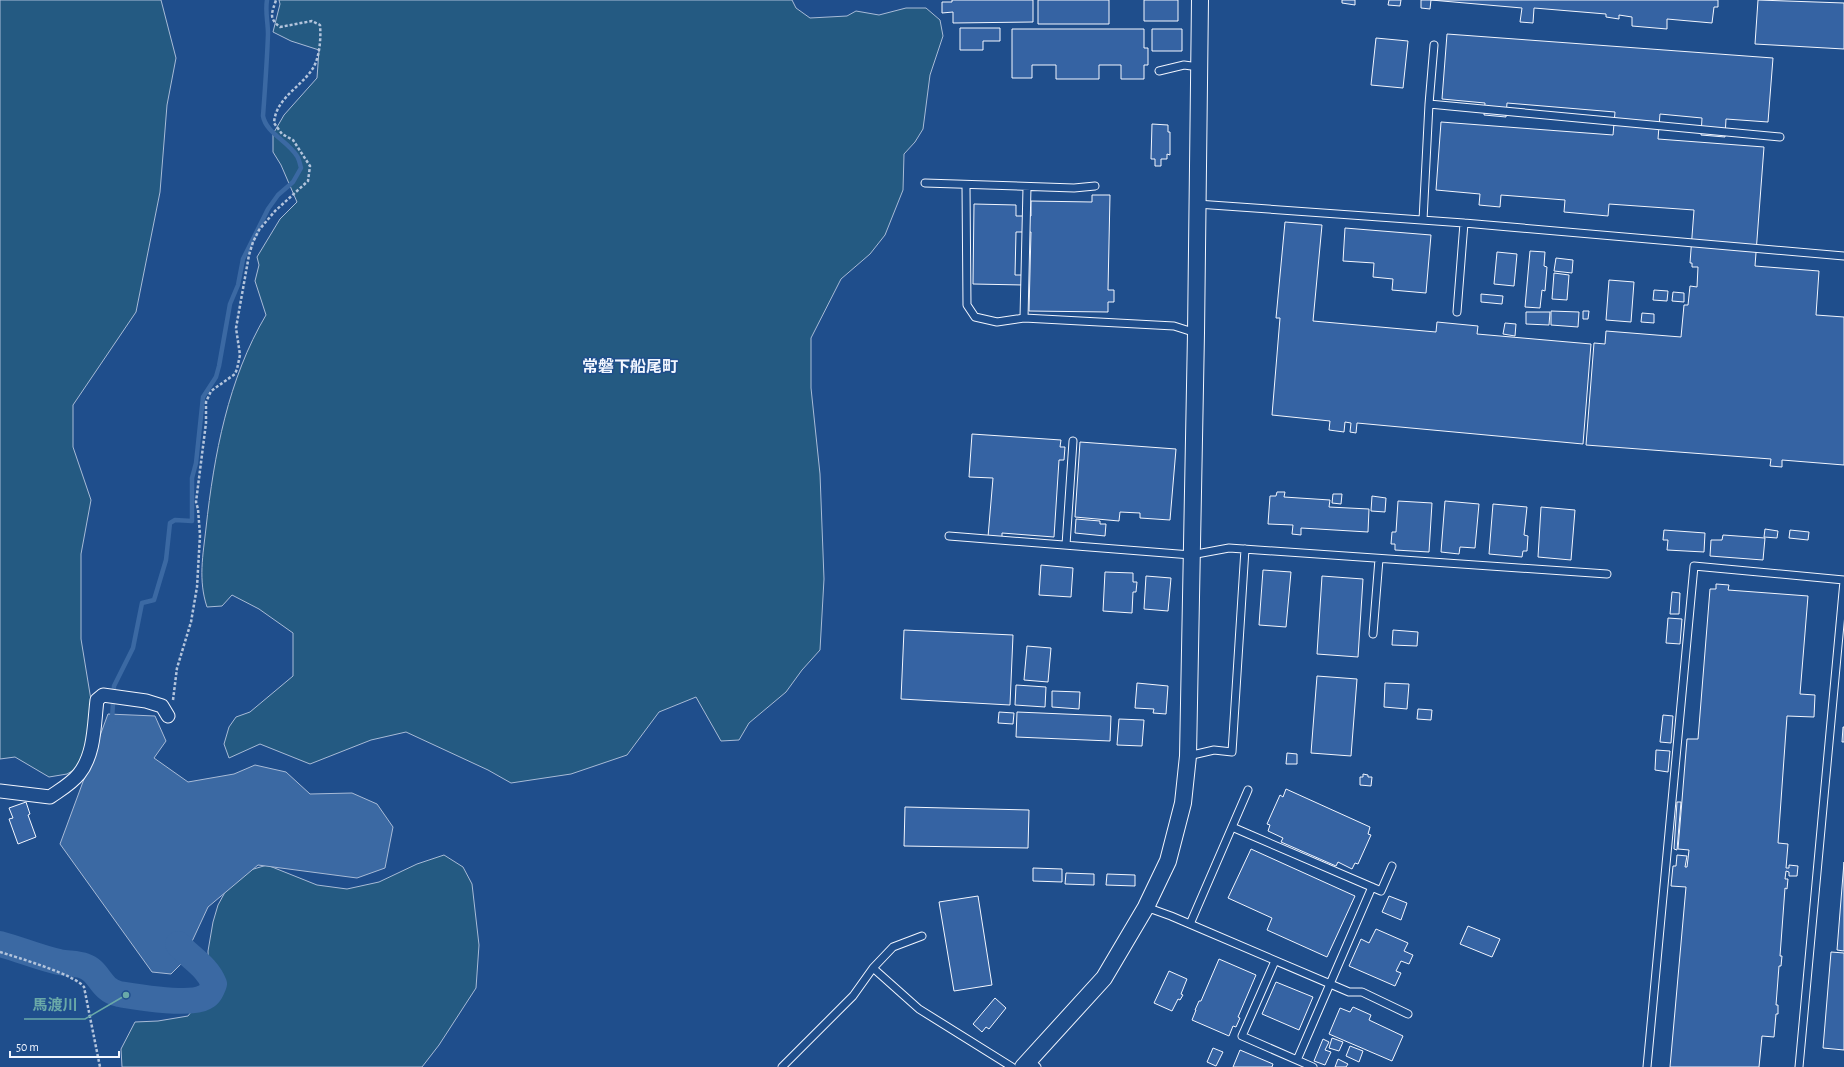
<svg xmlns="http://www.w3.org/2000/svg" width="1844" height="1067" font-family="'Alegreya Sans','Noto Sans JP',sans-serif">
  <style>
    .green { fill: #245a82; stroke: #a8bbd7 }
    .water { fill: #3b69a3; stroke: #a8bbd7 }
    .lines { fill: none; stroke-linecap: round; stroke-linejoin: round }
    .stream { stroke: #3b69a3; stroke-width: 4.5 }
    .river { stroke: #3b69a3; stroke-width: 26 }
    .building { fill: #3563a3; stroke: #f2f6ff }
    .service-casing { stroke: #f2f6ff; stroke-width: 9 }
    .minor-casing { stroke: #f2f6ff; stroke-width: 15 }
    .tertiary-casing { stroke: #f2f6ff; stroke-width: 18 }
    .path { stroke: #b3c4dc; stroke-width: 2.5; stroke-dasharray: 3 2; stroke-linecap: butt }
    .service { stroke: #1f4e8c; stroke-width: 7 }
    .minor { stroke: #1f4e8c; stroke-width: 13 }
    .tertiary { stroke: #1f4e8c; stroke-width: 16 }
    .labels { text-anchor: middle; stroke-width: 3; stroke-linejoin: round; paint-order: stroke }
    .quarter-label { font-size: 16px; font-weight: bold; fill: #f2f6ff; stroke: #1f4e8c }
    .leader { fill: none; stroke: #6aa9a8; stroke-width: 1.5 }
    .callout-dot { fill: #6aa9a8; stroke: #1f4e8c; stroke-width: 1.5 }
    .callout-label { font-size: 15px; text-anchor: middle; font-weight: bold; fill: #6aa9a8; stroke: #1f4e8c; stroke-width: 3; stroke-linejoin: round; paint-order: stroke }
  </style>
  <rect width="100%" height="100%" fill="#1f4e8c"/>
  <path class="green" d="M 0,0 L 161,0 L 176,58 L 167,105 L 160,192 L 136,312 L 73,405 L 73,447 L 91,500 L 81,554 L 81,639 L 99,749 L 84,764 L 67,774 L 49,777 L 15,757 L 0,759 Z
    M 279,0 L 792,0 L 796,8 L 810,18 L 847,16 L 856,11 L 879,15 L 906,8 L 926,8 L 940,20 L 943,36 L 930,75 L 923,129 L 915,142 L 904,154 L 903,190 L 885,235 L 870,254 L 841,279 L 811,338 L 811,388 L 820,474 L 824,579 L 820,650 L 802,670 L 786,692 L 749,723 L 739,740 L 721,741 L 696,697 L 659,712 L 627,755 L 571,774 L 511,783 L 488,770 L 406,732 L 371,740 L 310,764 L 260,744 L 229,758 L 224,744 L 229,727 L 236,717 L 250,712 L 293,676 L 293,633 L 259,609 L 232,595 L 222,606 L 207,607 C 198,580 203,555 206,528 C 214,455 228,379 266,315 L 255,281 L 259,265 L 257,257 L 280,219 L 297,202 L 281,165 L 273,152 L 273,134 L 284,115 L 317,78 L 319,50 L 291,41 L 273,32 L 280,4 Z
    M 444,855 L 463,867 L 472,884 L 479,945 L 476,988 L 439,1045 L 422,1067 L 122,1067 L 121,1049 L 135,1022 L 158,1021 L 188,1016 L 209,989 L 208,951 L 213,922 L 218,905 L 230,883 L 247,871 L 267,865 L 317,885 L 347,889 L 379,882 L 417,864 Z"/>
  <path class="water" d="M 108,714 L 155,716 L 166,741 L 154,758 L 188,782 L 234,774 L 255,765 L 286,772 L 310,794 L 352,793 L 377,804 L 393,827 L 385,868 L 357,878 L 258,865 L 208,907 L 182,963 L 171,974 L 152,972 L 60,844 Z"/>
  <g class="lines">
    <path class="stream" d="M 112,720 L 114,686 L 133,648 L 142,603 L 154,600 L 166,560 L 170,523 L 175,520 L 192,521 L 192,478 L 196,463 L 203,397 L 216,377 L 219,366 L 230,304 L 238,285 L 243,259 L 268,209 L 278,195 L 293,182 L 301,168 C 300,164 299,159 297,156 C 288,141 266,133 263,116 C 265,89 267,62 268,34 C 268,22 265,12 267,0"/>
    <path class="river" d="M 0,944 C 19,949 40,958 59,962 C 67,964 77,963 84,966 C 100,971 99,989 119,994 C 138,997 190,1006 205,997 C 210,995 212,989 214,984 C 207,966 190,958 178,944"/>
  </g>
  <path class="building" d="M 952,0 L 1033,0 L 1033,22 L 953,23 L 953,12 L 942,13 L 942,2 L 952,2 Z
    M 1038,0 L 1109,0 L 1109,24 L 1038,24 Z
    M 1144,0 L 1178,0 L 1178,21 L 1144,21 Z
    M 1342,0 L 1355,0 L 1355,5 L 1342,3 Z
    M 1389,0 L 1401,0 L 1400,6 L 1388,5 Z
    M 1421,0 L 1718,0 L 1718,7 L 1714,7 L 1712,23 L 1667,19 L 1667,29 L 1632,26 L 1632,17 L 1619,15 L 1619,19 L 1606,17 L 1606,14 L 1534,8 L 1533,23 L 1520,22 L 1522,8 L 1431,0 L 1430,9 L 1421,8 Z
    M 1758,0 L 1844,3 L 1844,49 L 1755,44 Z
    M 960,28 L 1000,28 L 1000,41 L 983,41 L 983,50 L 960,50 Z
    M 1012,29 L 1144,29 L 1144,48 L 1148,48 L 1148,65 L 1144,65 L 1144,79 L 1121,79 L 1121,65 L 1099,65 L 1099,79 L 1056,79 L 1056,65 L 1032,65 L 1032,78 L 1012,78 Z
    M 1152,29 L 1182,29 L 1182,51 L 1152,51 Z
    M 1447,34 L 1773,58 L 1768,122 L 1726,119 L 1725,137 L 1701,135 L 1702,118 L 1660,114 L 1658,139 L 1764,147 L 1755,266 L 1819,271 L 1816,315 L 1844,317 L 1844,465 L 1782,460 L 1782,467 L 1770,466 L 1771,459 L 1586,445 L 1594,343 L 1605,344 L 1606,331 L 1681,337 L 1684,305 L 1688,305 L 1690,286 L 1697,287 L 1698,267 L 1692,267 L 1692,263 L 1690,263 L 1694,210 L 1609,204 L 1608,216 L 1564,212 L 1565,200 L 1501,195 L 1500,207 L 1479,205 L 1480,194 L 1436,190 L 1441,122 L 1613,135 L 1615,112 L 1507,103 L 1506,117 L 1484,115 L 1485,103 L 1442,99 Z
    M 1376,38 L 1408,41 L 1403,88 L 1371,85 Z
    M 1152,124 L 1168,125 L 1168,132 L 1170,132 L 1170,155 L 1167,154 L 1167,159 L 1161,159 L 1161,166 L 1155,166 L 1155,159 L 1151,159 Z
    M 1092,195 L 1110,195 L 1108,290 L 1114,290 L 1114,302 L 1108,302 L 1108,312 L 1029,311 L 1031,232 L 1016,232 L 1015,275 L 1023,275 L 1023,285 L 973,284 L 974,204 L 1016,205 L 1016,216 L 1031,216 L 1031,201 L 1092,202 Z
    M 1285,222 L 1322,225 L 1313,321 L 1436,332 L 1437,322 L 1478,326 L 1477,334 L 1591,344 L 1583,444 L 1357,423 L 1356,433 L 1350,432 L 1351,423 L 1345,422 L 1344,432 L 1329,430 L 1330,421 L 1272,415 L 1280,318 L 1276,318 Z
    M 1345,228 L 1431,235 L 1426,293 L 1392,290 L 1393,279 L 1373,277 L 1374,263 L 1343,261 Z
    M 1530,251 L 1545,252 L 1544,266 L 1547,267 L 1545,291 L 1542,290 L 1540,308 L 1525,307 Z
    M 1497,252 L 1517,254 L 1514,286 L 1494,284 Z
    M 1556,258 L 1573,260 L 1572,273 L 1554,271 Z
    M 1554,273 L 1569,275 L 1567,300 L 1552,299 Z
    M 1609,280 L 1634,282 L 1631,322 L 1606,320 Z
    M 1654,290 L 1668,291 L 1667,301 L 1653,300 Z
    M 1673,292 L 1684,293 L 1684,302 L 1672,301 Z
    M 1481,294 L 1503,296 L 1502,304 L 1481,302 Z
    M 1551,311 L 1579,312 L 1578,327 L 1551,325 Z
    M 1583,311 L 1589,311 L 1588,319 L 1583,319 Z
    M 1526,312 L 1550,312 L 1549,325 L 1526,324 Z
    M 1642,313 L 1654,314 L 1654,323 L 1641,322 Z
    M 1505,323 L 1516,324 L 1515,336 L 1503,334 Z
    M 972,434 L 1061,440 L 1060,447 L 1065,447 L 1064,460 L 1059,460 L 1054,537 L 1002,533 L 1002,538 L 988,537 L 993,478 L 969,477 Z
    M 1080,442 L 1176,449 L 1170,520 L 1140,518 L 1140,513 L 1120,512 L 1119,521 L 1075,517 Z
    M 1277,492 L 1285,492 L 1284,497 L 1330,500 L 1329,507 L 1369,509 L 1368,532 L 1301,528 L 1301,535 L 1292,534 L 1293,525 L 1268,524 L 1270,496 L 1276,496 Z
    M 1333,494 L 1342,494 L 1341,504 L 1332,503 Z
    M 1372,496 L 1386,498 L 1385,512 L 1371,511 Z
    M 1398,501 L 1432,503 L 1429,552 L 1395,550 L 1395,544 L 1391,544 L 1392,532 L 1396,532 Z
    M 1445,501 L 1479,504 L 1475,548 L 1460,547 L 1459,554 L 1441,552 Z
    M 1493,504 L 1527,507 L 1524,535 L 1528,536 L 1527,551 L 1523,551 L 1522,557 L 1489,554 Z
    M 1541,507 L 1575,510 L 1571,560 L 1538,557 Z
    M 1076,519 L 1100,521 L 1100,524 L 1106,524 L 1105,536 L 1075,533 Z
    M 1765,529 L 1778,531 L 1777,538 L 1764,537 Z
    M 1664,530 L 1705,533 L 1704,552 L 1667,550 L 1668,540 L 1663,540 Z
    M 1790,530 L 1809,532 L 1808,540 L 1789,538 Z
    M 1723,535 L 1765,538 L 1763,560 L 1710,556 L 1711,540 L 1722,540 Z
    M 1041,565 L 1073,568 L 1071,597 L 1039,595 Z
    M 1263,570 L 1291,572 L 1286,627 L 1259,625 Z
    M 1105,572 L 1133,573 L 1133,582 L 1137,582 L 1136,592 L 1133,592 L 1132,613 L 1103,611 Z
    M 1146,576 L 1171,578 L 1168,611 L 1144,609 Z
    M 1322,576 L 1363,579 L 1358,657 L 1317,654 Z
    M 1716,584 L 1729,585 L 1728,590 L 1808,596 L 1800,694 L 1815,695 L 1814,717 L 1787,716 L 1778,843 L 1788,844 L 1786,868 L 1789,868 L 1789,865 L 1798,866 L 1797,876 L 1789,876 L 1789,872 L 1786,871 L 1785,879 L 1788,879 L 1787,889 L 1785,888 L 1780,956 L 1782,956 L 1781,966 L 1779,966 L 1776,1005 L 1778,1005 L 1778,1014 L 1776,1014 L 1774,1037 L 1762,1036 L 1759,1067 L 1670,1067 L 1686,887 L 1671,886 L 1673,866 L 1676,866 L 1677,855 L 1687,856 L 1685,867 L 1687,867 L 1689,850 L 1678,849 L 1687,739 L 1698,739 L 1710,589 L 1716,589 Z
    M 1672,592 L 1680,593 L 1679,614 L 1670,614 Z
    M 1668,618 L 1682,619 L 1680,644 L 1666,643 Z
    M 904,630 L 1013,635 L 1010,705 L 901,699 Z
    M 1393,630 L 1418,632 L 1417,646 L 1392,645 Z
    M 1027,646 L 1051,648 L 1048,682 L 1024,680 Z
    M 1317,676 L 1357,679 L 1351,756 L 1311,753 Z
    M 1137,683 L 1168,686 L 1166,714 L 1153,713 L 1154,709 L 1135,708 Z
    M 1385,683 L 1409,684 L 1407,709 L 1384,707 Z
    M 1016,685 L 1046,687 L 1045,707 L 1015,705 Z
    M 1052,691 L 1080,692 L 1079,709 L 1052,707 Z
    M 1418,709 L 1432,710 L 1431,720 L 1417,719 Z
    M 999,712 L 1014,713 L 1013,724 L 998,723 Z
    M 1017,712 L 1111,716 L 1110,741 L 1016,737 Z
    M 1663,715 L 1673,716 L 1671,743 L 1660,742 Z
    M 1119,719 L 1144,720 L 1142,746 L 1117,745 Z
    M 1843,727 L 1844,727 L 1844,742 L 1842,742 Z
    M 1656,750 L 1670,751 L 1668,772 L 1655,770 Z
    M 1287,753 L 1297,754 L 1297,764 L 1286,764 Z
    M 1363,774 L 1368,775 L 1368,777 L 1372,777 L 1371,786 L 1360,785 L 1360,777 L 1363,777 Z
    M 1286,789 L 1370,827 L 1368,834 L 1371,835 L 1358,864 L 1355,863 L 1352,869 L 1338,862 L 1336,866 L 1281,842 L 1283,838 L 1268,831 L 1270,825 L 1267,824 L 1280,795 L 1283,797 Z
    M 26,802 L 30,814 L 28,815 L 36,837 L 18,844 L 9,819 L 13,818 L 9,808 Z
    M 1677,802 L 1681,802 L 1677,850 L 1674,849 Z
    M 905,807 L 1029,810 L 1028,848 L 904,846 Z
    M 1251,849 L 1355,896 L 1327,957 L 1267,930 L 1272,918 L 1228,898 Z
    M 1844,862 L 1844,951 L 1837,950 Z
    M 1033,868 L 1062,869 L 1062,882 L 1033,881 Z
    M 1066,873 L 1094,874 L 1094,885 L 1065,884 Z
    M 1107,874 L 1135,875 L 1135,886 L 1106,885 Z
    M 978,896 L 992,985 L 954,991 L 939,902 Z
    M 1389,896 L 1407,903 L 1401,920 L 1382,912 Z
    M 1468,926 L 1500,939 L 1492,957 L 1460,944 Z
    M 1376,929 L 1408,943 L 1404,951 L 1413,955 L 1409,964 L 1401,961 L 1396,971 L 1401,973 L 1395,986 L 1349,966 L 1361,939 L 1369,943 Z
    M 1831,952 L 1844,953 L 1844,1050 L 1823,1048 Z
    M 1219,959 L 1256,975 L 1238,1017 L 1240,1018 L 1236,1027 L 1233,1026 L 1229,1036 L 1192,1020 L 1196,1010 L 1195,1010 L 1199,1001 L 1201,1001 Z
    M 1169,971 L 1187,979 L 1181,994 L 1183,995 L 1180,1000 L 1178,999 L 1172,1011 L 1154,1003 Z
    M 1276,982 L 1313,997 L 1299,1030 L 1262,1014 Z
    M 995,998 L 1006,1008 L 989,1029 L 986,1027 L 982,1032 L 973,1024 Z
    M 1353,1007 L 1371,1015 L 1369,1020 L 1403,1036 L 1392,1061 L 1329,1034 L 1340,1008 L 1350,1012 Z
    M 1332,1038 L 1343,1042 L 1339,1051 L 1329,1048 Z
    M 1323,1039 L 1329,1042 L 1325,1050 L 1331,1052 L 1325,1065 L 1314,1061 Z
    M 1350,1046 L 1363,1051 L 1359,1062 L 1346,1056 Z
    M 1213,1048 L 1223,1052 L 1216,1066 L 1207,1062 Z
    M 1240,1050 L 1273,1064 L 1272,1067 L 1233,1067 Z
    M 1338,1059 L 1348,1064 L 1346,1067 L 1335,1067 Z"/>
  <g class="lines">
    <g class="service-casing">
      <path id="service" d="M 1159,71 L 1184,65 L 1199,67
        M 1429,104 L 1780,137
        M 925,183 L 1074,188 L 1095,186
        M 966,186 L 967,305 L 975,317 L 997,322 L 1024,318
        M 1027,187 L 1024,318 L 1174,326 L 1196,333
        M 1197,204 L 1464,223 L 1844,256
        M 1423,220 L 1429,104 L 1434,45
        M 1457,312 L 1464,223
        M 949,536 L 1191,555 L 1229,548 L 1607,574
        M 1066,545 L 1073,441
        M 1373,634 L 1379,559
        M 1188,756 L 1214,750 L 1232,752 L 1245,549
        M 1232,827 L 1381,891 L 1392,866
        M 1146,907 L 1171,916 L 1349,992 L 1362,992 L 1408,1014
        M 1190,924 L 1248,790
        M 1275,961 L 1242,1036 L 1313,1067
        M 873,968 L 919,1009 L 1012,1067
        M 1030,1060 L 1037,1067
        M 1297,1060 L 1372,887
        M 782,1067 L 853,996 L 873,968 L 893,947 L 922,936
        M 1647,1067 L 1694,566 L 1844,580
        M 1799,1067 L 1844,581"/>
    </g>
    <g class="minor-casing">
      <path id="minor" d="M 0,791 L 50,797 C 60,790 71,784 79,774 C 95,754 94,724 97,700 L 103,695 L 146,701 L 162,706 L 168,716"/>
    </g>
    <g class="tertiary-casing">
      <path id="tertiary" d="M 1023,1067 L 1104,978 L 1146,907 L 1168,861 L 1183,803 L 1188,756 L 1196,333 L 1200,0"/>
    </g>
    <path class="path" d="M 173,700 L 177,668 L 191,622 L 197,587 L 200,535 L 198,509 L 196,502 L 206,423 L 206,402 L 211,391 L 235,374 L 237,369 L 240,355 L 236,328 L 249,255 L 253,242 L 259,230 L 275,211 L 308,181 L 310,166 L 293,140 L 282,134 L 274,123 C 276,95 307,85 316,62 C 320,50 321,37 320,25 L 312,21 L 280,27 C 268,18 272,13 276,0
      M 0,952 C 16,957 76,975 84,987 L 100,1067"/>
    <use href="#service" class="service"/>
    <use href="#minor" class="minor"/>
    <use href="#tertiary" class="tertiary"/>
  </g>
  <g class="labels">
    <g class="quarter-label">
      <text x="630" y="372">常磐下船尾町</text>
    </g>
  </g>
  <path class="leader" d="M126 995L85 1019H24"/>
  <circle class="callout-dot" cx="126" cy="995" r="4"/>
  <g class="callout-label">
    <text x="55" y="1010">馬渡川</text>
  </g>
  <path d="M10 1051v6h109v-6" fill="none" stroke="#f2f6ff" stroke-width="2"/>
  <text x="16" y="1051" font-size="12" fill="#f2f6ff" stroke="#1f4e8c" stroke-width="3" paint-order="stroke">50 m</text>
</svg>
